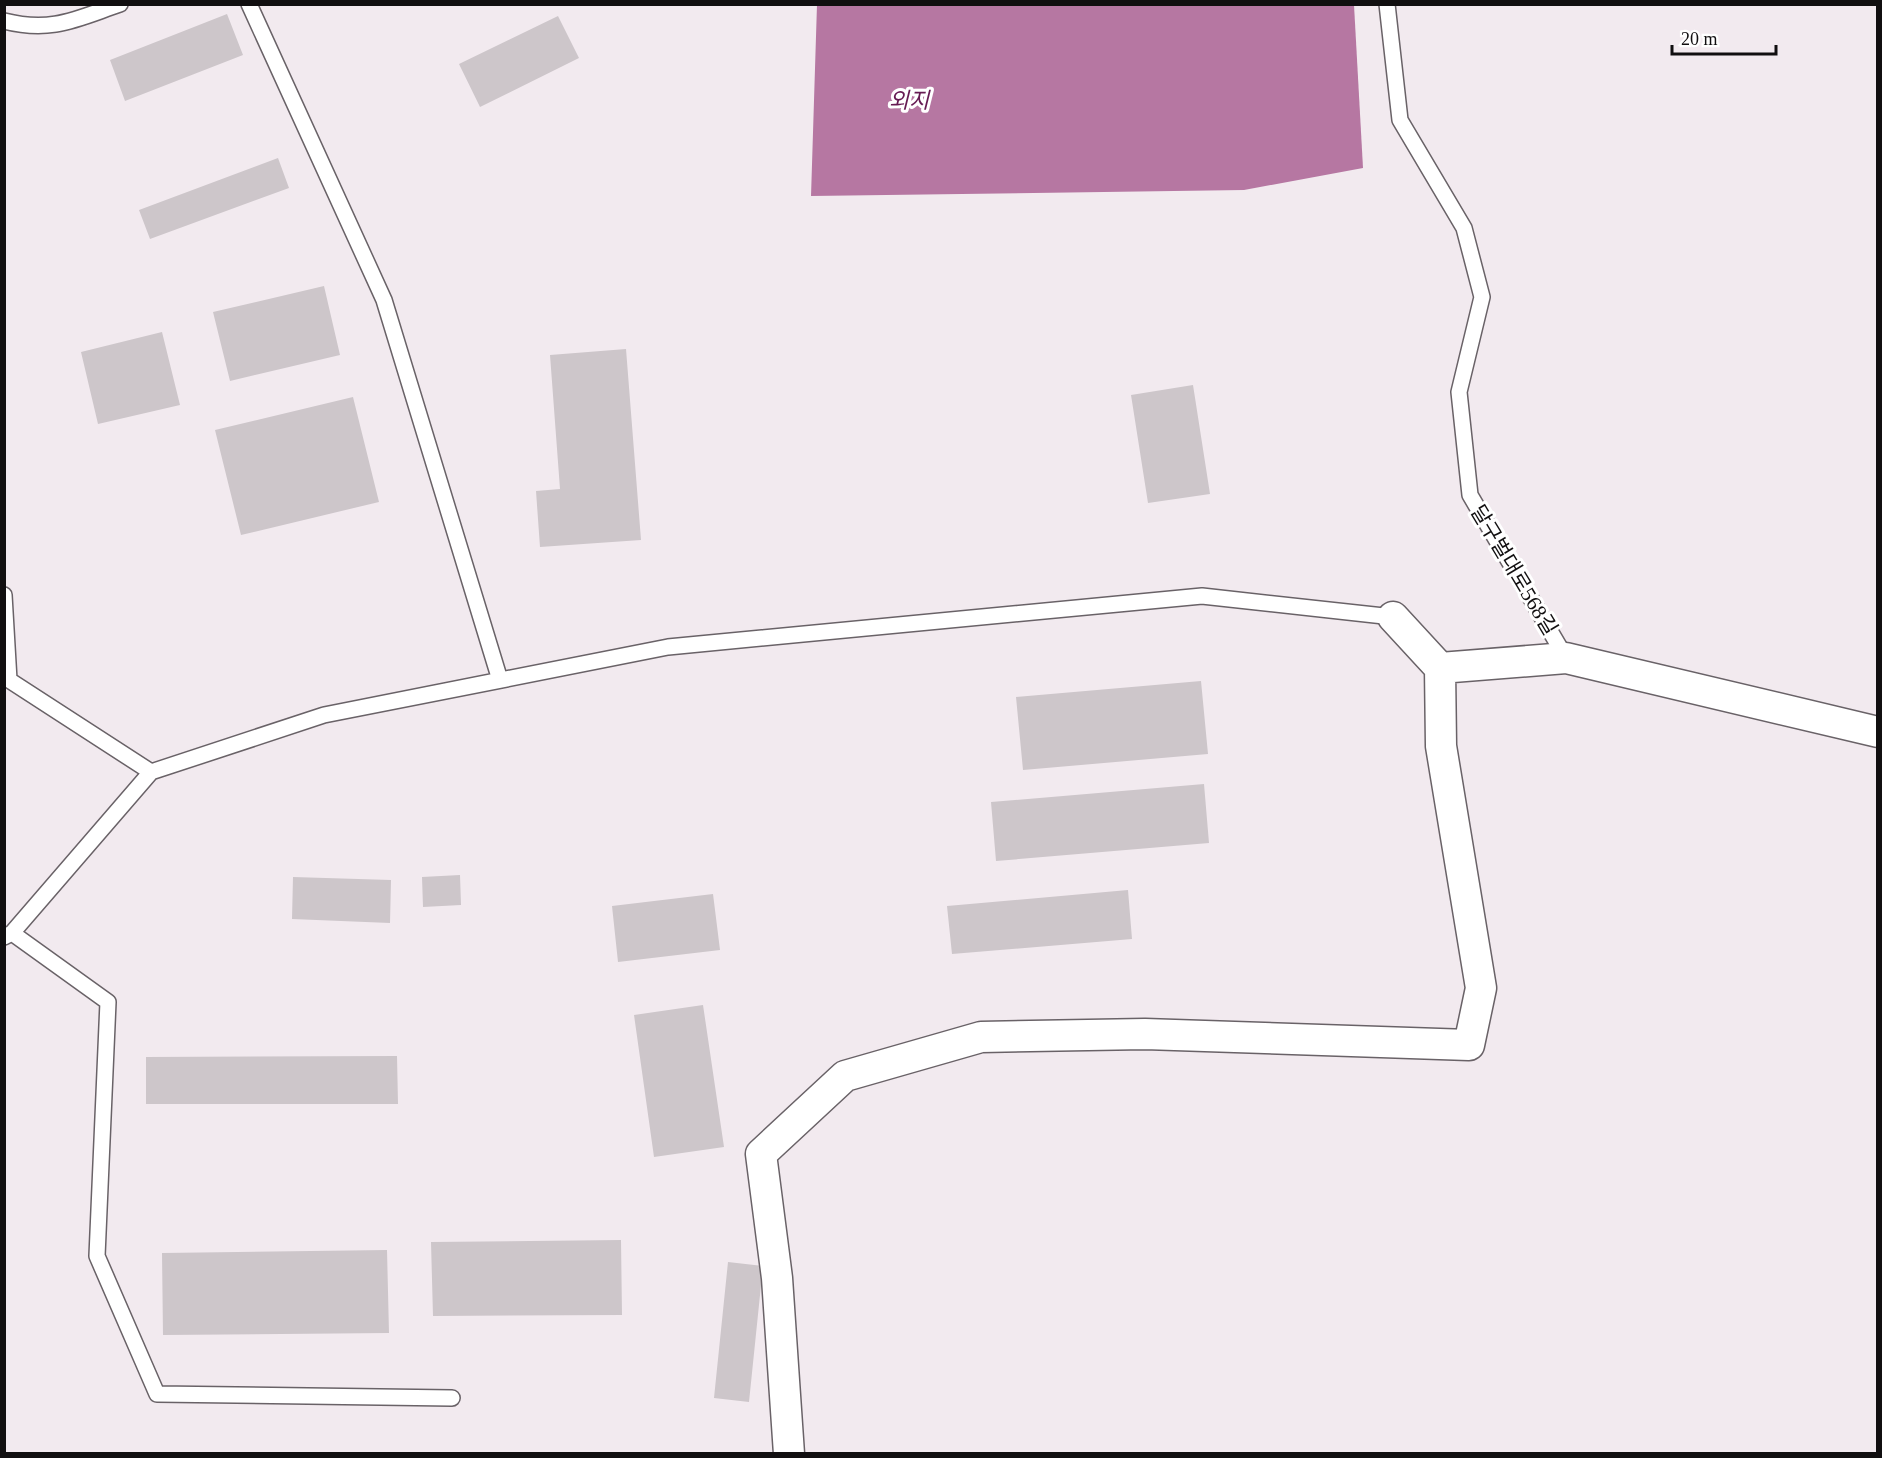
<svg xmlns="http://www.w3.org/2000/svg" width="1882" height="1458" font-family="'Times New Roman','Noto Sans KR',serif">
  <style>
    .water { fill: #b677a2 }
    .building { fill: #cdc6ca }
    .lines { fill: none; stroke-linecap: round; stroke-linejoin: round }
    .lane-casing { stroke: #696267; stroke-width: 18 }
    .street-casing { stroke: #696267; stroke-width: 33 }
    .lane { stroke: #fff; stroke-width: 15 }
    .street { stroke: #fff; stroke-width: 30 }
    .labels { text-anchor: middle; stroke-width: 6; stroke-linejoin: round; paint-order: stroke }
    .street-label { font-size: 21px; fill: #110f10; stroke: #fff }
    .water-label { font-size: 22px; font-style: italic; fill: #661a53; stroke: #fff }
  </style>
  <rect width="100%" height="100%" fill="#f2eaef"/>
  <path class="water" d="M 817,5 L 1354,5 L 1363,168 L 1244,190 L 811,196 Z"/>
  <path class="building" d="M 227,14 L 243,55 L 125,101 L 110,60 Z
    M 558,16 L 579,58 L 480,107 L 459,64 Z
    M 278,158 L 289,188 L 150,239 L 139,210 Z
    M 324,286 L 340,355 L 230,381 L 213,312 Z
    M 162,332 L 180,405 L 98,424 L 81,352 Z
    M 626,349 L 641,540 L 540,547 L 536,491 L 560,489 L 550,355 Z
    M 1193,385 L 1210,494 L 1148,503 L 1131,395 Z
    M 353,397 L 379,502 L 241,535 L 215,430 Z
    M 1201,681 L 1208,754 L 1023,770 L 1016,697 Z
    M 1204,784 L 1209,843 L 996,861 L 991,802 Z
    M 460,875 L 461,905 L 423,907 L 422,877 Z
    M 293,877 L 391,880 L 390,923 L 292,919 Z
    M 1128,890 L 1132,939 L 952,954 L 947,906 Z
    M 713,894 L 720,950 L 618,962 L 612,906 Z
    M 703,1005 L 724,1147 L 654,1157 L 634,1015 Z
    M 397,1056 L 398,1104 L 146,1104 L 146,1057 Z
    M 621,1240 L 622,1315 L 433,1316 L 431,1242 Z
    M 387,1250 L 389,1333 L 163,1335 L 162,1253 Z
    M 728,1262 L 763,1266 L 749,1402 L 714,1398 Z"/>
  <g class="lines">
    <g class="lane-casing">
      <path id="lane" d="M 249,4 L 384,300 L 500,680
        M 1387,4 L 1400,120 L 1464,228 L 1482,297 L 1459,392 L 1470,495 L 1566,658
        M 4,21 C 52,33 76,19 120,4
        M 4,595 L 9,680 L 151,772
        M 12,933 L 108,1002 L 97,1256 L 157,1394 L 452,1398
        M 4,937 L 12,933 L 151,772 L 324,715 L 668,647 L 1202,596 L 1393,617"/>
    </g>
    <g class="street-casing">
      <path id="street" d="M 1393,617 L 1440,668 L 1566,658 L 1878,732
        M 789,1454 L 777,1278 L 761,1154 L 845,1076 L 981,1037 L 1145,1034 L 1469,1045 L 1481,988 L 1441,746 L 1440,668"/>
    </g>
    <use href="#lane" class="lane"/>
    <use href="#street" class="street"/>
  </g>
  <g class="labels">
    <g class="street-label">
      <text transform="translate(1514 570) rotate(59)" y="7">달구벌대로568길</text>
    </g>
    <g class="water-label">
      <text x="909" y="108">외지</text>
    </g>
  </g>
  <rect width="1882" height="1458" fill="none" stroke="#110f10" stroke-width="12"/>
  <path d="M1672 45v9h104v-9" fill="none" stroke="#110f10" stroke-width="3"/>
  <text x="1681" y="45" font-size="18" fill="#110f10" stroke="#ffffff" stroke-width="4.5" paint-order="stroke">20 m</text>
</svg>
